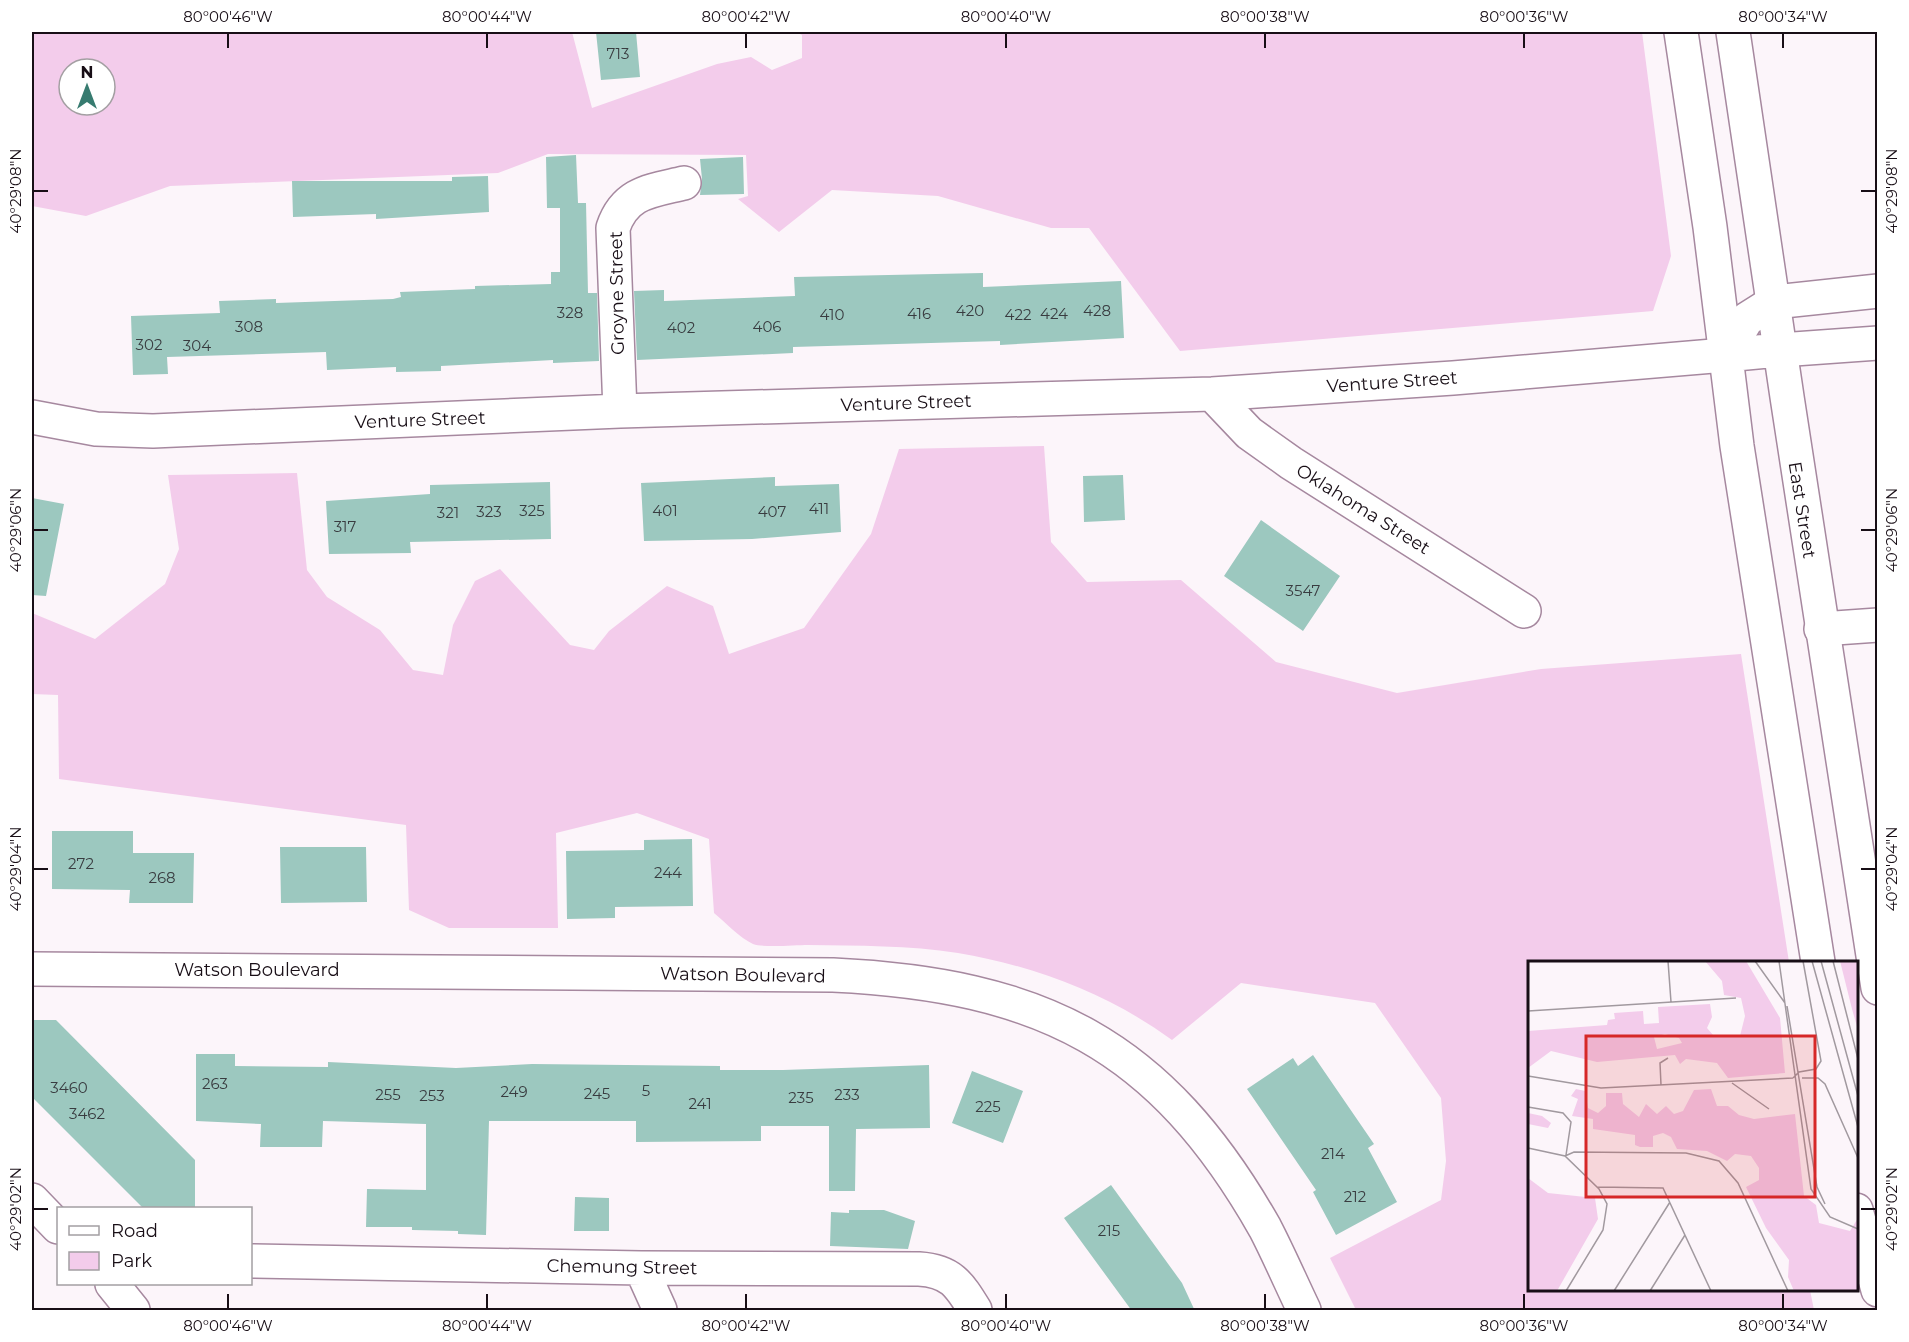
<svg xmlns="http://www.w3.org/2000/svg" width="1909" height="1342" font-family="Montserrat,sans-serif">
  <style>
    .green { fill: #f3cceb; fill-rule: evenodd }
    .building { fill: #9cc8bf }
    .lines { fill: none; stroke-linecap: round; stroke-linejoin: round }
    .minor-casing { stroke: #a6889f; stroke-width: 36 }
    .major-casing { stroke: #a6889f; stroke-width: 36 }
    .highway-casing { stroke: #a6889f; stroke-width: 36 }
    .minor { stroke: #fff; stroke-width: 33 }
    .major { stroke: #fff; stroke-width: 33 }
    .highway { stroke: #fff; stroke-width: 33 }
    .ticks { fill: none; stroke: #180e16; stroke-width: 2 }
    .labels { text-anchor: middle; stroke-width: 5; stroke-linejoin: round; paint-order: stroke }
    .number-label { font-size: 15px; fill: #393c40 }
    .street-label { font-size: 18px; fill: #180e16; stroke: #fff }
    .inset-road { fill: none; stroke: #a1999f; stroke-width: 1.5 }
    .view { fill: #d62828; fill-opacity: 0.15; stroke: #d62828; stroke-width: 3 }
    .inset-edge { fill: none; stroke: #180e16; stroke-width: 3 }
    .neatline { fill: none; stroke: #180e16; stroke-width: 2 }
    .ticks-label { font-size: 15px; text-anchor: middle; fill: #180e16 }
  </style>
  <rect width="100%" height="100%" fill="#fcf5fa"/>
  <path class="green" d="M 32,32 L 572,32 L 592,108 L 717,64 L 751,57 L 772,70 L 802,58 L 802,35 L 796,32 L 1642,32 L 1671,256 L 1653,311 L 1180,351 L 1089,228 L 1051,228 L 938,196 L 832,190 L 779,232 L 738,199 L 748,196 L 746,155 L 548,154 L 498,173 L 170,186 L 86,216 L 32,206 ZM 69,69 L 105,69 L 105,105 L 69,105 Z
    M 1044,446 L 1051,542 L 1087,582 L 1181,580 L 1276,662 L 1397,693 L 1541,669 L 1741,654 L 1789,962 L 1530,962 L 1530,1290 L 1810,1290 L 1814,1310 L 1356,1310 L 1330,1258 L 1441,1200 L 1446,1161 L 1441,1098 L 1375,1003 L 1241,983 L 1172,1040 C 1109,994 1035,966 958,953 C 909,945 858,946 808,945 C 795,945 764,948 753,944 C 740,938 725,922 714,913 L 709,839 L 637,813 L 556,833 L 558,928 L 449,928 L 409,910 L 406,825 L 59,779 L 58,695 L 32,694 L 32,613 L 95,639 L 165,584 L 179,549 L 168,475 L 297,473 L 307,570 L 327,597 L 380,630 L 413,670 L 443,675 L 453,625 L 475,581 L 500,569 L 570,645 L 594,650 L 609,631 L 667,586 L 713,606 L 729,654 L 804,628 L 871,534 L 899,449 Z"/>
  <path class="building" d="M 596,32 L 636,32 L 640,77 L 601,80 Z
    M 576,155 L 578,203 L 586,203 L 588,293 L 597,293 L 599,361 L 553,363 L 553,360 L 441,366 L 441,371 L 396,372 L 396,367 L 327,370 L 326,352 L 167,357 L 168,374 L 133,375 L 131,316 L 220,313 L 219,301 L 276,299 L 276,303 L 393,299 L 401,297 L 400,292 L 475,289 L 475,286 L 551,284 L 551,272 L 560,272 L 560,208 L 547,208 L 546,157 Z
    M 743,157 L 744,194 L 700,195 L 702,179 L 700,159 Z
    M 488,176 L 489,212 L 376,219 L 376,214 L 293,217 L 292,181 L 452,181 L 452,177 Z
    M 983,273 L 983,287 L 1121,281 L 1124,338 L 1000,345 L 1000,341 L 793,347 L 793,353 L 637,360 L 634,291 L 664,290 L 664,301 L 795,296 L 794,277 Z
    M 1123,475 L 1125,520 L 1084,522 L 1083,476 Z
    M 775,477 L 775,486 L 839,484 L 841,532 L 752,539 L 644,541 L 641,483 Z
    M 550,482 L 551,539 L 410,542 L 411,553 L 329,554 L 326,501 L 430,494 L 430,485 Z
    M 32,498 L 64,504 L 46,596 L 32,595 Z
    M 1261,520 L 1340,576 L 1303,631 L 1224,576 Z
    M 52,831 L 133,831 L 133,853 L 194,853 L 193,903 L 129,903 L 130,890 L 52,889 Z
    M 692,839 L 693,906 L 615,907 L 615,918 L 567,919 L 566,851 L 644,850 L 644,840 Z
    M 280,847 L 366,847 L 367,902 L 281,903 Z
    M 32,1020 L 56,1020 L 195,1160 L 195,1209 L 144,1209 L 32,1097 Z
    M 196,1054 L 235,1054 L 235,1066 L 328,1067 L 328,1062 L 456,1068 L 532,1064 L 720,1066 L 720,1070 L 783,1070 L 929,1065 L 930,1128 L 856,1129 L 855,1191 L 829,1191 L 829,1126 L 761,1126 L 761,1141 L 636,1142 L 636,1121 L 489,1121 L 486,1235 L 458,1234 L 458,1231 L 412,1230 L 412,1227 L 366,1227 L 367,1189 L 426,1190 L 426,1124 L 323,1121 L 322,1147 L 260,1147 L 261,1124 L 196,1121 Z
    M 1313,1055 L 1374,1144 L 1368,1148 L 1397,1202 L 1336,1235 L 1313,1192 L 1316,1190 L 1247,1089 L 1293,1058 L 1298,1066 Z
    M 972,1071 L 1023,1091 L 1003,1143 L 952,1123 Z
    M 1111,1185 L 1182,1283 L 1195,1311 L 1132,1311 L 1064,1218 Z
    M 575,1197 L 609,1198 L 609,1231 L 574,1231 Z
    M 849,1210 L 884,1210 L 915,1221 L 908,1249 L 830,1246 L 831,1212 L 849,1213 Z"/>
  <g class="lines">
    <g class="minor-casing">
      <path id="minor" d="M 1212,394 L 1249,433 L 1291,463 L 1524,611
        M 620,411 L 613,228 C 625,192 651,191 684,183
        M 32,417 L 96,429 L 153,431 L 620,411 L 1212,394 L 1453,378 L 1725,355
        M 1821,629 L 1878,625
        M 32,969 L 833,975 C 1041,985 1160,1043 1265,1228 C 1279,1255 1291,1283 1304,1310
        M 250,1261 L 641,1268 L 919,1269 C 951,1271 959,1284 975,1310
        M 641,1268 L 660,1310"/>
    </g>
    <g class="major-casing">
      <path id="major" d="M 1681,32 L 1710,227 L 1737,446 L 1818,962
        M 1733,32 C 1780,351 1827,669 1878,988
        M 1725,355 L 1780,350
        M 32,1200 L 58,1227
        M 1856,1210 L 1878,1290
        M 112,1284 L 133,1310"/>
    </g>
    <g class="highway-casing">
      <path id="highway" d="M 1780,350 L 1878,343
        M 1725,355 L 1747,319 L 1774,302 L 1878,291"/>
    </g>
    <use href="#minor" class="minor"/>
    <use href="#major" class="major"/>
    <use href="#highway" class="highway"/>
  </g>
  <path class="ticks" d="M 228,33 L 228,48M 487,33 L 487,48M 746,33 L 746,48M 1006,33 L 1006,48M 1265,33 L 1265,48M 1524,33 L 1524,48M 1783,33 L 1783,48M 33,191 L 48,191M 1861,191 L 1876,191M 33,530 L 48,530M 1861,530 L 1876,530M 33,869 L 48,869M 1861,869 L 1876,869M 33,1209 L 48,1209M 1861,1209 L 1876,1209M 228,1294 L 228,1309M 487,1294 L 487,1309M 746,1294 L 746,1309M 1006,1294 L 1006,1309M 1265,1294 L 1265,1309M 1524,1294 L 1524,1309M 1783,1294 L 1783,1309"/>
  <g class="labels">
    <g class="number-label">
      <text x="618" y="59">713</text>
      <text x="970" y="316">420</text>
      <text x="1097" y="316">428</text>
      <text x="570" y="318">328</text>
      <text x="919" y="319">416</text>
      <text x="1054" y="319">424</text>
      <text x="832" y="320">410</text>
      <text x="1018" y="320">422</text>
      <text x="249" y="332">308</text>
      <text x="767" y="332">406</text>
      <text x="681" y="333">402</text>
      <text x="149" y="350">302</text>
      <text x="197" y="351">304</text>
      <text x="819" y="514">411</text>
      <text x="532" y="516">325</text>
      <text x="665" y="516">401</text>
      <text x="489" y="517">323</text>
      <text x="772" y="517">407</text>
      <text x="448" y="518">321</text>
      <text x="345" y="532">317</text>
      <text x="1303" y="596">3547</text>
      <text x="81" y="869">272</text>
      <text x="668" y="878">244</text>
      <text x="162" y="883">268</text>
      <text x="215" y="1089">263</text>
      <text x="69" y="1093">3460</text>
      <text x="646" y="1096">5</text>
      <text x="514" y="1097">249</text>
      <text x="597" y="1099">245</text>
      <text x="388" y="1100">255</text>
      <text x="847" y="1100">233</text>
      <text x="432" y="1101">253</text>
      <text x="801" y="1103">235</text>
      <text x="700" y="1109">241</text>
      <text x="988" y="1112">225</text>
      <text x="87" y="1119">3462</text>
      <text x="1333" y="1159">214</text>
      <text x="1355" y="1202">212</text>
      <text x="1109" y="1236">215</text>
    </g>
    <g class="street-label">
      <text transform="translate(617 293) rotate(-91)" y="6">Groyne Street</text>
      <text transform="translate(1392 382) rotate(-4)" y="6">Venture Street</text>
      <text transform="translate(906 403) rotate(-2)" y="6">Venture Street</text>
      <text transform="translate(420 420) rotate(-2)" y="6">Venture Street</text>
      <text transform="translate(1363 509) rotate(32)" y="6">Oklahoma Street</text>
      <text transform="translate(1802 510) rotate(81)" y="6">East Street</text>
      <text x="257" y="976">Watson Boulevard</text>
      <text transform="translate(743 975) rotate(1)" y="6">Watson Boulevard</text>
      <text transform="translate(622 1267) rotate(1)" y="6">Chemung Street</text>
    </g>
  </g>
  <g transform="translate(1528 961)">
    <rect width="330" height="330" fill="#fcf5fa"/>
    <path d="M 177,0 L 218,0 L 252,57 L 257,112 L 200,117 L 189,102 L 158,98 L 152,103 L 147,94 L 69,101 L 23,90 L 0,107 L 0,70 L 79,64 L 80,59 L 87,58 L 86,52 L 115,50 L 116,63 L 131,62 L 130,46 L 182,43 L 184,56 L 179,67 L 185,74 L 212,75 L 217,55 L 213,37 L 196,34 L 194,20 ZM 137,73 L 151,77 L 154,82 L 129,88 L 126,76 ZM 312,0 L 330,0 L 330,69 L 324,48 ZM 183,128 L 189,145 L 200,145 L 211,154 L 226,158 L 267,153 L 276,235 L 288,244 L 291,262 L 322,270 L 330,257 L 330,330 L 266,330 L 260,316 L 261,299 L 238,267 L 218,226 L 231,219 L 231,207 L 223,195 L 207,193 L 199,200 L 179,190 L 149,188 L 143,176 L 135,172 L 125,175 L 125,186 L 112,186 L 107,184 L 107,174 L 65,168 L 65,158 L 44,155 L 50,138 L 43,135 L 48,128 L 57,130 L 60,147 L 70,152 L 78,145 L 78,132 L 94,132 L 95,143 L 111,156 L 118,143 L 129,153 L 138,145 L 146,153 L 155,150 L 166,129 ZM 0,152 L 14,155 L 23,162 L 20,167 L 0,163 ZM 0,217 L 20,232 L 67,237 L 70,258 L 29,330 L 0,330 Z" fill="#f3cceb" fill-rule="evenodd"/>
    <path class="inset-road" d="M 140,0 L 143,41M 227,0 L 257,42M 251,0 L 283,228 L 302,256 L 330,268M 284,0 L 330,166M 293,0 L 330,135M 305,0 L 330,98M 259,45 L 289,226 L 297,243M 0,50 L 208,37M 0,115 L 73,127 L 265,117M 265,117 L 271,111 L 288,108 L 293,100 L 275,0M 274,117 L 290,117 L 297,123 L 330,197M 204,122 L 241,148M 133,124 L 132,102 L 140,97M 0,146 L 35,152 L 43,161 L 38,194M 0,187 L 37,195 L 71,228 L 79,243 L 75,269 L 38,330M 37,195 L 46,191 L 158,192 L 191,200 L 210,222 L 260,330M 69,226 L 135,227 L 183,330M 86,330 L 142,241M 122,330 L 157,274"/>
    <path class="view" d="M 58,75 L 287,75 L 287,236 L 58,236 Z"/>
    <rect width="330" height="330" class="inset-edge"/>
  </g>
  <rect width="1909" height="1342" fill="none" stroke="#ffffff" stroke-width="66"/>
  <rect x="57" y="1207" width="195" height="78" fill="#ffffff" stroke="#a39fa2" stroke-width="1.5"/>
  <rect x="69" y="1226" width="30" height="9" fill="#ffffff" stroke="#a39fa2" stroke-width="1.5"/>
  <text x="111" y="1237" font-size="18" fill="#180e16">Road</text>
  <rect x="69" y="1252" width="30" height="18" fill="#f3cceb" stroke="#a39fa2" stroke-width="1.5"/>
  <text x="111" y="1267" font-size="18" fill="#180e16">Park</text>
  <g transform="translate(87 87)"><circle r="28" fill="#ffffff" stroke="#a39fa2" stroke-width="1.5"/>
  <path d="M0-4.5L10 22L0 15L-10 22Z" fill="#377b70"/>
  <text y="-9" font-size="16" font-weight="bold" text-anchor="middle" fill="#180e16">N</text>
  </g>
  <rect x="33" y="33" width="1843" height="1276" class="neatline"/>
  <g class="ticks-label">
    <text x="228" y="22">80°00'46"W</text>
    <text x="487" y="22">80°00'44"W</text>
    <text x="746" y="22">80°00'42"W</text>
    <text x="1006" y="22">80°00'40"W</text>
    <text x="1265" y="22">80°00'38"W</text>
    <text x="1524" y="22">80°00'36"W</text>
    <text x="1783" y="22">80°00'34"W</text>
    <text transform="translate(16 191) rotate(-90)" y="5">40°29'08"N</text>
    <text transform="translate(1892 191) rotate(-90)" y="5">40°29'08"N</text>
    <text transform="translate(16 530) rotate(-90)" y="5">40°29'06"N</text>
    <text transform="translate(1892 530) rotate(-90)" y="5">40°29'06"N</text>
    <text transform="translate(16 869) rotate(-90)" y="5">40°29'04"N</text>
    <text transform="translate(1892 869) rotate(-90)" y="5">40°29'04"N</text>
    <text transform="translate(16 1209) rotate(-90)" y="5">40°29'02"N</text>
    <text transform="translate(1892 1209) rotate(-90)" y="5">40°29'02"N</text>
    <text x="228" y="1331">80°00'46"W</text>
    <text x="487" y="1331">80°00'44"W</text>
    <text x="746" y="1331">80°00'42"W</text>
    <text x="1006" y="1331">80°00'40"W</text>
    <text x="1265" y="1331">80°00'38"W</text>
    <text x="1524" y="1331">80°00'36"W</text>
    <text x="1783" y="1331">80°00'34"W</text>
  </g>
</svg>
